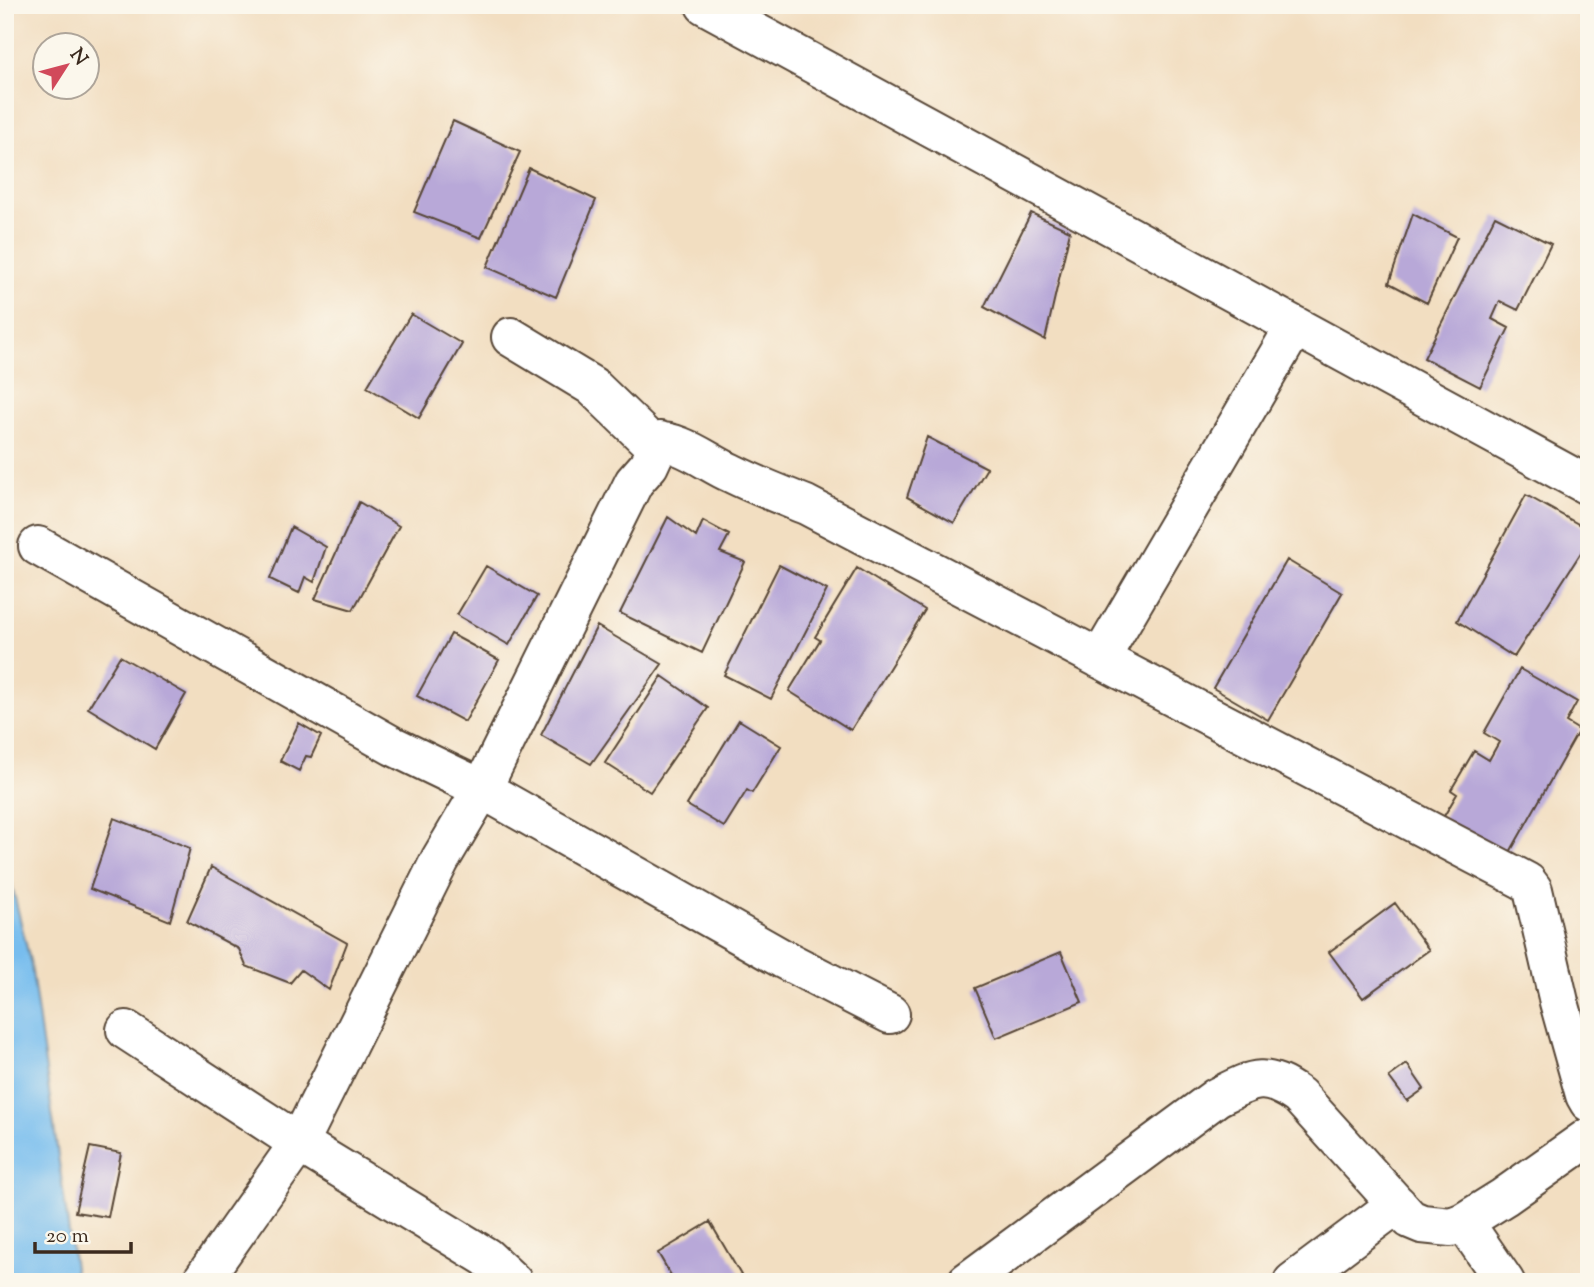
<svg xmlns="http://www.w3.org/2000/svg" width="1594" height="1287" font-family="'Sorts Mill Goudy',serif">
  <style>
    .water { fill: #77bdee; stroke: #597486; stroke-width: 2 }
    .building { fill: #b8a8d8 }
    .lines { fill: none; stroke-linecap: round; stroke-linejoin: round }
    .minor-casing { stroke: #564536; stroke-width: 42 }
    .minor { stroke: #fff; stroke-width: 38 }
  </style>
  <rect width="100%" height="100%" fill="#fbf7ec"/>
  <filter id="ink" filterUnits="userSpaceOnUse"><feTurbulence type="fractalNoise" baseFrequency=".0143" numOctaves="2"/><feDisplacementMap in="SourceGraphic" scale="14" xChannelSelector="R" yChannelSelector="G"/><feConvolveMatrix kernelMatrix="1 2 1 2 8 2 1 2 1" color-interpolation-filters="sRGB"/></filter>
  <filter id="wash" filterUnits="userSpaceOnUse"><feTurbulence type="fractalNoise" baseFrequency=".00686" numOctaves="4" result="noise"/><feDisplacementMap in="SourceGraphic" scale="28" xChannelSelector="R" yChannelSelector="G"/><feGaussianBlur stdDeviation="1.57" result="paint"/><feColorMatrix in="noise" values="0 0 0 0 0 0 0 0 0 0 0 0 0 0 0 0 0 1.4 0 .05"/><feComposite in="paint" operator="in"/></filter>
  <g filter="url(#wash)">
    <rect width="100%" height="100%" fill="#f2dec1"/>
    <path class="water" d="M 5,856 L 31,965 L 76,1282 L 5,1282 Z"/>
    <g id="blocks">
      <path class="building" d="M 453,121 L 520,152 L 481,238 L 414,212 Z
        M 529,168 L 596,200 L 556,297 L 487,267 Z
        M 1031,213 L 1070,231 L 1045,340 L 984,307 Z
        M 1413,214 L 1457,237 L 1427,303 L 1389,283 Z
        M 1495,216 L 1551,244 L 1518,310 L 1500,301 L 1492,319 L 1509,328 L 1480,387 L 1424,358 Z
        M 411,314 L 462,344 L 419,418 L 367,387 Z
        M 927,437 L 987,468 L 954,523 L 907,497 Z
        M 1526,495 L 1589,530 L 1589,540 L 1514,657 L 1457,621 Z
        M 359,502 L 399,526 L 353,610 L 315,599 Z
        M 668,517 L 696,537 L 703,521 L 729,535 L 720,552 L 745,562 L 702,653 L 620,613 Z
        M 291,527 L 326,547 L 314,582 L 305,577 L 299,593 L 270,579 Z
        M 1287,560 L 1342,593 L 1268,720 L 1213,688 Z
        M 779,565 L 827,590 L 771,699 L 724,675 Z
        M 486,566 L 537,596 L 509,645 L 457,615 Z
        M 857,568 L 925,610 L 851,730 L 789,691 L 820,640 L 815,637 Z
        M 597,626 L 662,664 L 591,764 L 541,735 Z
        M 451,634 L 499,660 L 465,722 L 417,696 Z
        M 120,656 L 186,694 L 155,749 L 88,708 Z
        M 1520,669 L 1577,702 L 1566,722 L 1579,730 L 1505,861 L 1440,823 L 1457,794 L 1451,790 L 1474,751 L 1489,760 L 1499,742 L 1484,733 Z
        M 662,676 L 708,708 L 650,792 L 605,763 Z
        M 739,720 L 781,746 L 752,793 L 747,790 L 724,827 L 687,805 Z
        M 299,723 L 321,736 L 311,757 L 306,756 L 299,771 L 280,761 Z
        M 114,818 L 190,848 L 170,921 L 90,889 Z
        M 211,867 L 347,943 L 329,990 L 301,970 L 290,983 L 246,966 L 239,949 L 187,921 Z
        M 1395,903 L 1429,950 L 1363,998 L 1329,952 Z
        M 1061,952 L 1082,1002 L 996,1038 L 975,988 Z
        M 1407,1064 L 1424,1089 L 1407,1101 L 1389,1077 Z
        M 90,1147 L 121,1153 L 108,1217 L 75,1212 Z
        M 710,1222 L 745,1282 L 675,1282 L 658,1253 Z"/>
    </g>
  </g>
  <g filter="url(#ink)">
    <use href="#blocks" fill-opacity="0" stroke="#564536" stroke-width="2"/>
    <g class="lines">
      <g class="minor-casing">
        <path id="minor" d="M 705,5 L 1589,486
          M 511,337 L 592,386 L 650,442 C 679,438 706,462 731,473 C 755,485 781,495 806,505 L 1527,882 L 1533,890 L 1559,1002 L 1585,1095 L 1589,1102
          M 38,546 L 393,746 L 482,789 L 783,959 L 890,1014
          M 1100,659 L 1295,326
          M 126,1030 L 299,1143 L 486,1257 L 513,1282
          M 1464,1222 L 1505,1282
          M 201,1282 L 299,1143 L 440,860 L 482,789 L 634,482 L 649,465 L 660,441
          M 967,1282 L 1217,1097 C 1253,1079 1264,1071 1299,1096 L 1410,1219 L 1422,1224 L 1451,1227 L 1464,1222 L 1504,1197 L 1589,1137
          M 1293,1282 L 1397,1204"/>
      </g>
      <use href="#minor" class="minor"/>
    </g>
  </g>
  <rect width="1594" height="1287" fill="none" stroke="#fbf7ec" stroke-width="28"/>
  <g transform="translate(66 66) rotate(54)"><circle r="33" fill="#fbf7ec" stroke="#aea59a" stroke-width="2"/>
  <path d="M0-5L12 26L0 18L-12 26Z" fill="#d1495b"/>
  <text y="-10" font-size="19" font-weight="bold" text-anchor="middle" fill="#3b2a1e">N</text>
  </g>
  <path d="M35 1242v10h96v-10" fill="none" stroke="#3b2a1e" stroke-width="3.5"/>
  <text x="46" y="1242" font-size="21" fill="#3b2a1e" stroke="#fbf7ec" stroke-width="5" paint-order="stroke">20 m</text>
</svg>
